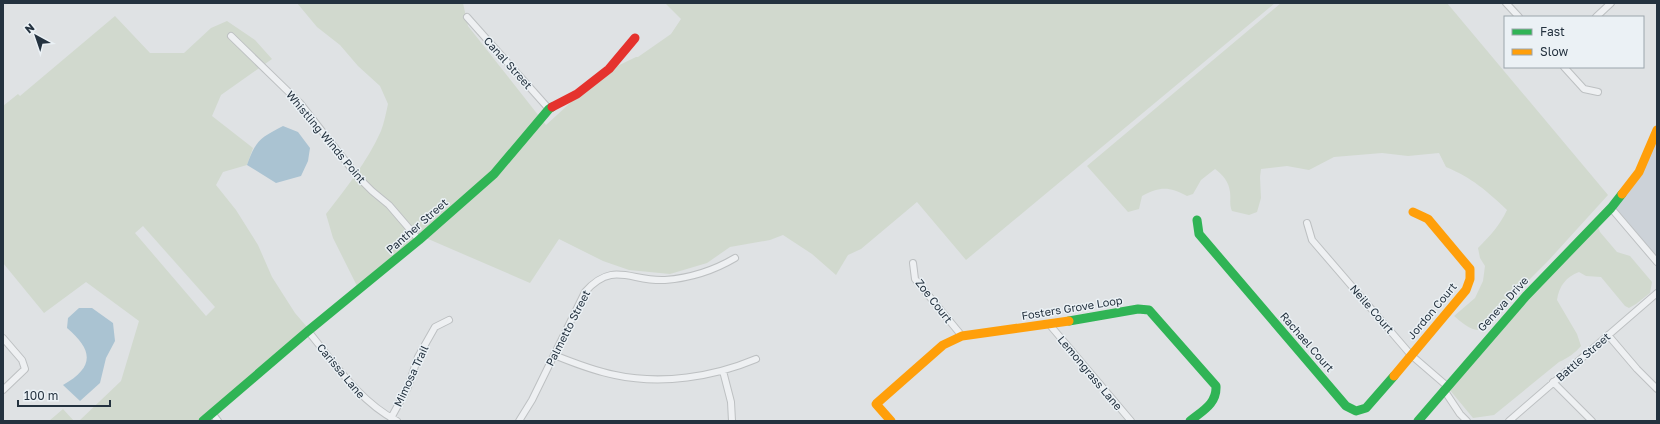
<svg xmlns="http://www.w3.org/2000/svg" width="1660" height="424" font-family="'Golos Text',sans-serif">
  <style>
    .built { fill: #ccd2d8 }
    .green { fill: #d1d9ce; fill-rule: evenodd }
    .water { fill: #aac3d2 }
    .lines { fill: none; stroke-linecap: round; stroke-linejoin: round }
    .street-casing { stroke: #bdc0c2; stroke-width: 8 }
    .street { stroke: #eef0f2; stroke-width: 6 }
    .fast { stroke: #30b455; stroke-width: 9 }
    .slow { stroke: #ff9f0a; stroke-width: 9 }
    .jam { stroke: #e5322d; stroke-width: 9 }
    .labels { text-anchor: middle; stroke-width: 3; stroke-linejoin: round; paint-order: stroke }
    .street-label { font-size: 11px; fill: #24323f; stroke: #ebf1f5 }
  </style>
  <rect width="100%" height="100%" fill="#dfe2e4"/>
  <path class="built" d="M 1657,139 L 1657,257 L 1615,208 Z"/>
  <path class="green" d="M 297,3 L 463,3 L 468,26 L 546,125 L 603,73 L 636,57 L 638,57 L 671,34 L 681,19 L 665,3 L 1275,3 L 966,260 L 917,202 L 861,249 L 848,255 L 836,275 L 812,254 L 783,235 L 770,240 L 730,247 L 707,263 L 670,274 L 629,270 L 603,261 L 559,239 L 530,283 L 419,235 L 357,286 L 333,238 L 326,214 C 346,188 367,162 381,131 C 384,123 386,113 388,104 L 380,86 L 358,66 L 340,45 L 317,27 Z
    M 1281,3 L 1447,3 L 1608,195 L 1548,261 L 1479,330 C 1470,330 1461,322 1454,316 L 1475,298 L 1483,281 L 1485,266 L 1480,258 L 1478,248 C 1490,236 1500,225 1507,210 C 1486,190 1472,178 1446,167 L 1439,153 L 1408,156 L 1382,153 L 1334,157 L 1309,170 L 1287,166 L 1261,169 L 1260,177 L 1261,198 L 1257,212 L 1249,215 L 1232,211 C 1229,204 1231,200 1230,192 C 1229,182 1223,175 1215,169 L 1201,180 L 1193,194 L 1187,196 C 1168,186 1160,187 1142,196 L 1139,209 L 1128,212 L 1087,166 Z
    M 115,16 L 150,53 L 184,53 L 211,28 L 227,21 L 255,40 L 272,59 L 221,95 L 212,116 L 253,148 L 247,165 L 223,172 L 216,185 L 236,210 L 258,245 L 272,277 L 295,313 L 307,327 L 197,421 L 79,421 L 121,381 L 139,321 L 86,282 L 44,313 L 3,263 L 3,106 L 18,94 L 20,96 ZM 143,226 L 215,307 L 206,316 L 135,233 Z
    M 1598,227 L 1600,232 L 1617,252 L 1630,256 L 1652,282 L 1650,293 L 1636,304 L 1629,308 L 1625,306 L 1601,277 L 1586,276 L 1579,272 C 1566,277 1559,286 1557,300 L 1577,334 L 1581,346 C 1575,353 1568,358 1559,362 L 1494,415 L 1473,418 L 1449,389 L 1529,299 Z
    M 63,409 L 74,421 L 49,421 Z"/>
  <path class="water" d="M 283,126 L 298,132 L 310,148 L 308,161 L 301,176 L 276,183 L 247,165 C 256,140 260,138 283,126 Z
    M 79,308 L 92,308 L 113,323 L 115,341 L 106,358 L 100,383 L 80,401 L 63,385 C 95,367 93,350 67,328 L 68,318 Z"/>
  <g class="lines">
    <g class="street-casing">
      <path id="street" d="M 1506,3 L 1519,17
        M 467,17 L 549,109
        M 1596,17 L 1611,3
        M 231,36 L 300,103 L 358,177 L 372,191 L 389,205 L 419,240
        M 1564,67 L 1584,89 L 1598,92
        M 1611,208 L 1657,262
        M 1307,223 L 1312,240 L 1411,355 L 1447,386
        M 913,263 L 915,279 L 962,336
        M 1049,324 L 1131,421
        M 308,331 C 335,364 359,401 397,421
        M 1608,335 L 1637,369 L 1657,389
        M 3,338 L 22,360 L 25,369 L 3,390
        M 554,355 C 574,363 594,371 615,375 C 662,385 713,377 756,359
        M 723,371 L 731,402 L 732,421
        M 1553,382 L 1592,421
        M 1444,390 L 1460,414 L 1467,421
        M 212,413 L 218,421
        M 391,418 L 408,387 L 418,357 L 435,327 L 449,320
        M 519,421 L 532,400 L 585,292 C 613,260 631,282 665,280 C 691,278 713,271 735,258
        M 1509,421 L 1657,293"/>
    </g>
    <use href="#street" class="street"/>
    <path class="fast" d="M 1197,220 L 1199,234 L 1346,406 L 1356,411 L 1366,408 L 1394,376
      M 1069,321 L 1138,309 L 1149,310 L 1216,386 C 1217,404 1202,411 1190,421
      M 203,421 L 308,331 L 419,240 L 494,174 L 549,109 L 552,107
      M 1418,421 L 1526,296 L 1611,208 L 1622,194"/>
    <path class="slow" d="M 1622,194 L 1639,172 L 1657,130
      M 1394,376 L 1466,290 L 1470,279 L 1470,269 L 1428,219 L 1413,212
      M 891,421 L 876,404 L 943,345 L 962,336 L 1069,321"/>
    <path class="jam" d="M 552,107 L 577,94 L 609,69 L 635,38"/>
  </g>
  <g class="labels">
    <g class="street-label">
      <text transform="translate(508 63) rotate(48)" y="4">Canal Street</text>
      <text transform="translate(326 137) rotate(50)" y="4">Whistling Winds Point</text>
      <text transform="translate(417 226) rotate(-41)" y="4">Panther Street</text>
      <text transform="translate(934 301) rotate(52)" y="4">Zoe Court</text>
      <text transform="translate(1503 304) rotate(-48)" y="4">Geneva Drive</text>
      <text transform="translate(1072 308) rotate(-9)" y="4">Fosters Grove Loop</text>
      <text transform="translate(1372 309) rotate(49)" y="4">Neile Court</text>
      <text transform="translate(1432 311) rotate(-50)" y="4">Jordon Court</text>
      <text transform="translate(568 328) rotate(-63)" y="4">Palmetto Street</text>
      <text transform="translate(1307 342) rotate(49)" y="4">Rachael Court</text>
      <text transform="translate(1583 357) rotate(-41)" y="4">Battle Street</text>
      <text transform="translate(341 371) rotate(50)" y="4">Carissa Lane</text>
      <text transform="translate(1090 373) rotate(50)" y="4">Lemongrass Lane</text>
      <text transform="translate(411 376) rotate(-65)" y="4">Mimosa Trail</text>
    </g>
  </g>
  <rect width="1660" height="424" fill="none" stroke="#24323f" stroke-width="8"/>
  <rect x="1504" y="16" width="140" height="52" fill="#ebf1f5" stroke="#9ba5ac"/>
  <rect x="1512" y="29" width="20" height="6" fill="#30b455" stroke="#9ba5ac"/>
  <text x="1540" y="36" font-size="12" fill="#24323f">Fast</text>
  <rect x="1512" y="49" width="20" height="6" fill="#ff9f0a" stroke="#9ba5ac"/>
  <text x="1540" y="56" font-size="12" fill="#24323f">Slow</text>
  <g transform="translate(36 36) rotate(320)" stroke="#ebf1f5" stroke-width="3" paint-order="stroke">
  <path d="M0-3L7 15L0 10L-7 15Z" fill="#24323f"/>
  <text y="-6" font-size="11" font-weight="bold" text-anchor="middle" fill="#24323f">N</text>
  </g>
  <path d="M18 400v6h92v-6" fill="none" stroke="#24323f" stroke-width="2"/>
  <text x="24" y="400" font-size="12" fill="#24323f" stroke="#ebf1f5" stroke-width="3" paint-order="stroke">100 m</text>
</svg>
